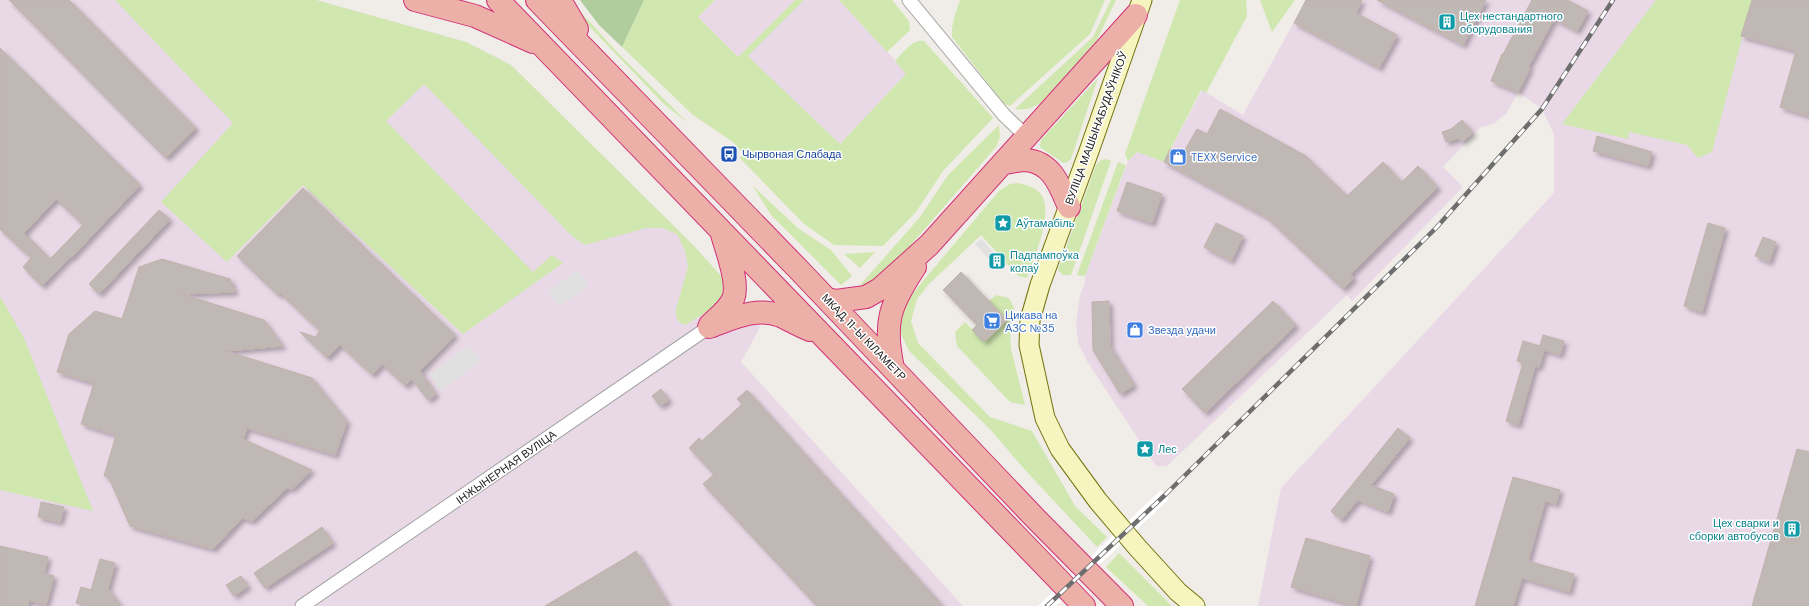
<svg xmlns="http://www.w3.org/2000/svg" width="1809" height="606" font-family="'DM Sans',sans-serif">
  <style>
    .industrial { fill: #e9d9e7 }
    .grass { fill: #d0e7b0 }
    .forest { fill: #b0cd9e }
    .parking { fill: #e0e0e0 }
    .pier { fill: #fff }
    .building { fill: #c0b8b4; stroke: #c1b2aa; fill-rule: evenodd; filter: url(#shadow) }
    .lines { fill: none; stroke-linecap: round; stroke-linejoin: round }
    .minor-casing { stroke: #a4a4a4; stroke-width: 15 }
    .secondary-casing { stroke: #71730b; stroke-width: 21 }
    .trunk-casing { stroke: #d13177; stroke-width: 24 }
    .minor { stroke: #fff; stroke-width: 13 }
    .secondary { stroke: #f6f4bf; stroke-width: 19 }
    .trunk { stroke: #ecb0a8; stroke-width: 22 }
    .rail-casing { stroke: #6e6e6e; stroke-width: 4.5 }
    .rail { stroke: #fff; stroke-width: 3; stroke-dasharray: 9; stroke-linecap: butt }
    .labels { text-anchor: middle; stroke-width: 3; stroke-linejoin: round; paint-order: stroke }
    .culture-label { font-size: 11px; fill: #0d838f; stroke: #fff; text-anchor: start }
    .street-label { font-size: 11px; fill: #202020; stroke: #fff }
    .transit-label { font-size: 11px; fill: #164399; stroke: #fff; text-anchor: start }
    .shop-label { font-size: 11px; fill: #366cbe; stroke: #fff; text-anchor: start }
  </style>
  <defs>
    <filter id="shadow"><feDropShadow dx="3.5" dy="3.5" stdDeviation="2" flood-color="#0004"/></filter>
  </defs>
  <rect width="100%" height="100%" fill="#f0ece7"/>
  <path class="industrial" d="M 0,0 L 316,0 L 466,42 L 511,65 L 694,246 L 730,286 L 760,327 L 741,362 L 963,606 L 0,606 Z
    M 715,0 L 795,0 L 738,57 L 698,17 Z
    M 804,0 L 839,0 L 907,73 L 840,144 L 747,56 Z
    M 1306,0 L 1809,0 L 1809,606 L 1258,606 L 1281,488 L 1554,193 L 1554,134 L 1542,109 L 1518,92 L 1506,114 L 1493,124 L 1481,127 L 1443,167 L 1463,187 L 1352,301 L 1347,295 L 1167,466 L 1156,466 L 1087,361 L 1078,343 L 1076,324 L 1080,295 L 1085,283 L 1085,276 L 1128,161 L 1137,152 L 1164,162 L 1202,90 L 1243,115 Z"/>
  <path class="grass" d="M 115,0 L 316,0 L 466,42 L 511,65 L 694,246 L 730,286 L 714,308 L 685,325 L 679,322 L 676,316 L 676,309 L 688,267 L 685,251 L 677,234 L 662,228 L 646,228 L 585,245 L 572,236 L 424,84 L 386,121 L 533,272 L 552,255 L 563,263 L 463,334 L 303,185 L 227,262 L 161,202 L 233,123 Z
    M 564,0 L 570,0 L 616,51 L 688,123 L 664,104 Z
    M 644,0 L 715,0 L 698,17 L 738,57 L 795,0 L 804,0 L 748,56 L 840,144 L 906,74 L 895,61 C 903,53 912,39 924,41 L 993,118 L 943,171 L 916,212 L 883,246 L 834,245 L 804,224 L 740,158 L 743,153 L 733,142 L 693,115 L 622,47 Z
    M 839,0 L 892,0 L 909,21 L 910,30 L 887,52 Z
    M 960,0 L 1105,0 L 1090,34 L 1010,106 L 1003,103 L 952,37 C 951,24 956,12 960,0 Z
    M 1111,0 L 1116,0 L 1095,44 L 1044,101 C 1034,107 1027,111 1015,109 L 1093,37 Z
    M 1180,0 L 1246,0 L 1247,16 L 1206,93 L 1201,90 L 1164,162 L 1137,152 L 1128,161 L 1125,154 Z
    M 1260,0 L 1295,0 L 1272,32 Z
    M 1656,0 L 1752,0 L 1712,152 L 1698,158 L 1687,145 L 1629,132 L 1628,139 L 1562,124 Z
    M 1098,78 L 1071,159 L 1067,162 L 1063,163 C 1055,156 1047,153 1040,147 L 1041,140 Z
    M 999,125 L 1000,137 L 996,147 L 883,277 L 854,292 L 920,217 L 948,175 Z
    M 1105,159 L 1111,161 L 1071,275 L 1063,275 L 1058,270 L 1096,165 L 1101,160 Z
    M 1118,162 L 1126,165 L 1085,276 L 1077,275 Z
    M 1018,183 C 1026,185 1035,187 1040,193 C 1055,211 1034,258 1027,278 L 1018,276 L 981,235 L 929,284 L 917,299 L 911,321 L 918,343 L 990,417 L 1032,431 L 1075,506 L 1107,537 L 1097,547 L 1026,471 L 989,428 L 909,351 L 900,332 L 900,313 L 907,300 L 999,191 L 1010,184 Z
    M 753,186 L 799,229 L 831,250 L 852,276 L 841,285 L 771,215 Z
    M 875,252 L 860,268 L 844,254 Z
    M 996,295 L 1009,298 L 1014,308 L 1010,329 L 1011,349 L 1025,405 L 1010,402 L 957,346 L 955,332 L 965,322 L 984,342 L 1007,320 L 989,301 Z
    M 0,296 L 24,338 L 93,511 L 0,490 Z
    M 1119,553 L 1172,606 L 1148,606 L 1106,567 Z"/>
  <path class="forest" d="M 580,0 L 644,0 L 622,47 L 599,25 Z"/>
  <path class="parking" d="M 981,239 L 998,257 L 992,262 L 975,244 Z
    M 578,270 L 589,286 L 559,307 L 547,292 Z
    M 469,345 L 481,361 L 441,391 L 429,374 Z"/>
  <path class="pier" d="M 1161,490 L 1169,499 L 1056,606 L 1038,606 Z"/>
  <path class="building" d="M 9,0 L 69,0 L 196,128 L 166,158 Z
    M 1306,0 L 1362,0 L 1356,13 L 1397,35 L 1379,68 L 1294,23 Z
    M 1377,0 L 1486,0 L 1463,45 Z
    M 1532,0 L 1568,0 L 1588,11 L 1577,31 L 1554,19 L 1528,67 L 1530,68 L 1518,92 L 1491,81 L 1502,54 L 1503,54 Z
    M 1752,0 L 1809,0 L 1809,116 L 1780,107 L 1796,51 L 1741,36 Z
    M 0,48 L 140,185 L 71,258 L 70,257 L 42,286 L 23,267 L 31,258 L 0,229 ZM 56,199 L 83,225 L 50,259 L 24,233 Z
    M 1220,109 L 1306,156 L 1347,196 L 1383,162 L 1402,182 L 1418,166 L 1438,187 L 1350,275 L 1354,278 L 1343,289 L 1266,217 L 1164,162 L 1170,149 L 1182,155 L 1197,129 L 1207,134 Z
    M 1462,120 L 1473,133 L 1462,142 L 1459,138 L 1446,142 L 1442,132 L 1451,129 Z
    M 1597,136 L 1652,152 L 1648,166 L 1593,151 Z
    M 1127,182 L 1162,194 L 1152,223 L 1117,211 Z
    M 303,188 L 455,335 L 420,371 L 436,394 L 428,400 L 412,379 L 405,386 L 382,364 L 372,375 L 340,345 L 327,358 L 300,332 L 315,337 L 320,331 L 280,293 L 278,295 L 237,256 Z
    M 159,210 L 170,219 L 99,294 L 89,284 Z
    M 1216,223 L 1243,236 L 1231,261 L 1204,247 Z
    M 1708,223 L 1725,228 L 1702,312 L 1684,306 Z
    M 1763,237 L 1776,242 L 1769,262 L 1755,256 Z
    M 162,259 L 230,279 L 235,292 L 182,294 L 264,320 L 283,346 L 226,351 L 312,378 L 347,421 L 335,455 L 247,428 L 243,439 L 312,470 L 292,489 L 287,488 L 252,521 L 242,518 L 213,549 L 130,526 L 109,478 L 104,476 L 116,435 L 81,424 L 94,383 L 57,372 L 69,334 L 95,311 L 122,319 L 139,267 Z
    M 961,272 L 1007,320 L 984,342 L 972,330 L 977,325 L 943,290 Z
    M 1109,301 L 1110,346 L 1134,385 L 1120,394 L 1093,350 L 1092,302 Z
    M 1273,301 L 1296,325 L 1205,413 L 1182,389 Z
    M 1543,335 L 1564,341 L 1560,355 L 1544,350 L 1539,367 L 1535,366 L 1518,425 L 1506,421 L 1523,363 L 1517,361 L 1523,341 L 1540,346 Z
    M 661,389 L 669,400 L 660,406 L 652,396 Z
    M 747,390 L 943,606 L 817,606 L 703,484 L 714,474 L 689,448 L 699,438 L 702,441 L 742,404 L 737,399 Z
    M 1398,428 L 1410,438 L 1371,485 L 1394,494 L 1388,512 L 1358,500 L 1341,520 L 1331,511 Z
    M 1797,449 L 1809,452 L 1809,606 L 1752,606 Z
    M 1513,477 L 1560,490 L 1556,504 L 1545,501 L 1528,561 L 1574,574 L 1569,592 L 1522,578 L 1513,606 L 1475,606 Z
    M 41,502 L 64,507 L 60,522 L 38,517 Z
    M 322,527 L 333,543 L 265,588 L 254,573 Z
    M 1306,538 L 1370,556 L 1356,606 L 1291,587 Z
    M 0,546 L 48,557 L 44,573 L 54,576 L 46,605 L 29,600 L 28,606 L 0,606 Z
    M 636,551 L 669,606 L 545,606 L 627,557 Z
    M 100,559 L 115,563 L 108,588 L 121,606 L 88,606 L 76,603 L 81,587 L 91,590 Z
    M 241,576 L 248,586 L 234,596 L 226,585 Z"/>
  <g class="lines">
    <g class="minor-casing">
      <path id="minor" d="M 909,0 L 1004,115 L 1027,137
        M 302,606 L 709,327"/>
    </g>
    <g class="secondary-casing">
      <path id="secondary" d="M 1142,0 L 1089,151 L 1040,285 L 1030,320 L 1029,345 L 1045,418 L 1060,449 L 1098,501 L 1137,547 L 1178,592 L 1195,606"/>
    </g>
    <g class="trunk-casing">
      <path id="trunk" d="M 415,0 L 475,16 L 533,42
        M 498,0 L 1084,606
        M 537,0 L 801,272 L 1036,519 L 1122,606
        M 560,0 L 577,29
        M 1004,163 C 1011,162 1019,160 1026,160 C 1052,162 1060,186 1069,207
        M 827,299 L 836,301 L 866,297 L 880,289 L 929,245 L 1136,15
        M 710,325 C 717,318 729,309 733,299 C 740,283 726,250 722,234
        M 709,327 C 732,319 757,306 781,316 C 791,321 800,326 810,330
        M 893,368 C 883,322 890,305 915,267"/>
    </g>
    <use href="#minor" class="minor"/>
    <use href="#secondary" class="secondary"/>
    <use href="#trunk" class="trunk"/>
    <g class="rail-casing">
      <path id="rail" d="M 1047,606 L 1165,495 L 1436,228 L 1542,109 L 1613,0"/>
    </g>
    <use href="#rail" class="rail"/>
  </g>
  <defs>
    <g id="building-square" transform="scale(0.9)"><rect x="-9" y="-9" width="18" height="18" rx="4" fill="#0f9aa8" stroke="#fff"/><path d="M-4-6H4V6H1V3H-1V6H-4ZM-2.5-4.3h1.7v1.8h-1.7ZM.8-4.3h1.7v1.8H.8ZM-2.5-1h1.7V.8h-1.7ZM.8-1h1.7V.8H.8Z" fill="#fff"/></g>
    <g id="bus-square" transform="scale(0.9)"><rect x="-9" y="-9" width="18" height="18" rx="4" fill="#1a4fb4" stroke="#fff"/><path d="M-5-6H5V4H4V6H2V4H-2V6H-4V4H-5ZM-3.5-4V0h7V-4ZM-3.5 1.2v1.5H-2V1.2ZM2 1.2v1.5H3.5V1.2Z" fill="#fff"/></g>
    <g id="shop-square" transform="scale(0.9)"><rect x="-9" y="-9" width="18" height="18" rx="4" fill="#3f7fe0" stroke="#fff"/><path d="M-5-2.5h2.3a2.7 3.5 0 0 1 5.4 0H5L5.5 6h-11ZM-1.5-2.5h3a1.5 2.3 0 0 0-3 0Z" fill="#fff"/></g>
    <g id="sight-square" transform="scale(0.9)"><rect x="-9" y="-9" width="18" height="18" rx="4" fill="#0f9aa8" stroke="#fff"/><path d="M0-6L1.8-2.2L6-1.7L2.9 1.2L3.7 5.4L0 3.3L-3.7 5.4L-2.9 1.2L-6-1.7L-1.8-2.2Z" fill="#fff"/></g>
    <g id="supermarket-square" transform="scale(0.9)"><rect x="-9" y="-9" width="18" height="18" rx="4" fill="#3f7fe0" stroke="#fff"/><path d="M-6-5.5h2.5l.6 2H6L4.5 2H-2.5L-4.4-4H-6ZM-1.5 3.2a1.3 1.3 0 1 0 .1 0ZM3 3.2a1.3 1.3 0 1 0 .1 0Z" fill="#fff"/></g>
  </defs>
  <g fill-rule="evenodd">
    <use href="#building-square" x="1447" y="22"/>
    <use href="#bus-square" x="729" y="154"/>
    <use href="#shop-square" x="1178" y="157"/>
    <use href="#sight-square" x="1003" y="223"/>
    <use href="#building-square" x="997" y="261"/>
    <use href="#supermarket-square" x="992" y="321"/>
    <use href="#shop-square" x="1135" y="330"/>
    <use href="#sight-square" x="1145" y="449"/>
    <use href="#building-square" x="1792" y="529"/>
  </g>
  <g class="labels">
    <g class="culture-label">
      <text x="1460" y="20">Цех нестандартного<tspan x="1460" dy="13">оборудования</tspan></text>
      <text x="1016" y="227">Аўтамабіль</text>
      <text x="1010" y="259">Падпампоўка<tspan x="1010" dy="13">колаў</tspan></text>
      <text x="1158" y="453">Лес</text>
      <text x="1779" y="527" text-anchor="end">Цех сварки и<tspan x="1779" dy="13">сборки автобусов</tspan></text>
    </g>
    <g class="street-label">
      <text transform="translate(1096 128) rotate(-70)" y="4">ВУЛІЦА МАШЫНАБУДАЎНІКОЎ</text>
      <text transform="translate(864 337) rotate(46)" y="4">МКАД, 11-Ы КІЛАМЕТР</text>
      <text transform="translate(506 467) rotate(-35)" y="4">ІНЖЫНЕРНАЯ ВУЛІЦА</text>
    </g>
    <g class="transit-label">
      <text x="742" y="158">Чырвоная Слабада</text>
    </g>
    <g class="shop-label">
      <text x="1191" y="161">TEXX Service</text>
      <text x="1005" y="319">Цикава на<tspan x="1005" dy="13">АЗС №35</tspan></text>
      <text x="1148" y="334">Звезда удачи</text>
    </g>
  </g>
</svg>
